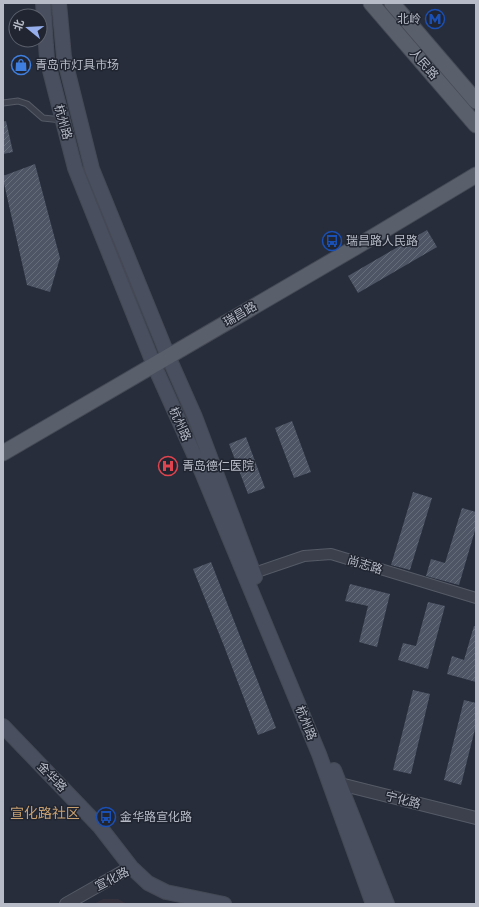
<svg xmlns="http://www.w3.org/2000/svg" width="479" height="907" font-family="'Asap Condensed','Noto Sans SC',sans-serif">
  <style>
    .medical { fill: #35323d }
    .building { fill: url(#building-hatch) }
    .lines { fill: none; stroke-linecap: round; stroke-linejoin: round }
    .service-casing { stroke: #565b67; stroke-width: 7 }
    .minor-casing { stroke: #565b67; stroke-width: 12 }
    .tertiary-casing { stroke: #565b67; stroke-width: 14 }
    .secondary-casing { stroke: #444955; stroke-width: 16 }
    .primary-casing { stroke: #444955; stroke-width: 17 }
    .service { stroke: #3b404c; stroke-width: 5 }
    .minor { stroke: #3b404c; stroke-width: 10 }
    .tertiary { stroke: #3b404c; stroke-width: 12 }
    .secondary { stroke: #494f5e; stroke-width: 14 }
    .primary { stroke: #595f6b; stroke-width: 15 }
    .labels { text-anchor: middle; stroke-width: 3; stroke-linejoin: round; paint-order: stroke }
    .poi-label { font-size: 12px; fill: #b6bbc7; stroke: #202531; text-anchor: start }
    .street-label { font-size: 12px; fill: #b6bbc7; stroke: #202531 }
    .quarter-label { font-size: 14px; fill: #c8a070; stroke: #202531 }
  </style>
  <defs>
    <pattern id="building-hatch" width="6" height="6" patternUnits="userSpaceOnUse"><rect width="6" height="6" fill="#4e5565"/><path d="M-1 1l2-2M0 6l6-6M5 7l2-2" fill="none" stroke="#656c7a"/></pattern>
  </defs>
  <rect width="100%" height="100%" fill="#272d3b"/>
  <path class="medical" d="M 103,899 L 118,899 L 127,904 L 94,904 Z"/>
  <path class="building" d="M 6,121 L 13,152 L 3,154 L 3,122 Z
    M 35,164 L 60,258 L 50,292 L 27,285 L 3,179 L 3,176 Z
    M 427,230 L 437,247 L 358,293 L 348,276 Z
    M 292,421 L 311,472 L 294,478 L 275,428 Z
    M 246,437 L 265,488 L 248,494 L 229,444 Z
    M 413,492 L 432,498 L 410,570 L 391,565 Z
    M 462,508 L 476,512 L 476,527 L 459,585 L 426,576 L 431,559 L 445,563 Z
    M 211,562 L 276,728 L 258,735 L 224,646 L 193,569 Z
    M 350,584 L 390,594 L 377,647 L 359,642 L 368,606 L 345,601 Z
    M 428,602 L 445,606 L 428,669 L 398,660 L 403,643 L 416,646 Z
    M 474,626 L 476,626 L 476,682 L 447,674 L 452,656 L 464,660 Z
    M 413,690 L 430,694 L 411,774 L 393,770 Z
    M 464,700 L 476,703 L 476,725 L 461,785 L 444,780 Z"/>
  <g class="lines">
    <g class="service-casing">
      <path id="service" d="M 3,103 L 18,101 L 27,104 L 43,118 L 62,120"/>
    </g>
    <g class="minor-casing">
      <path id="minor" d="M 254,573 L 304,556 L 331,554 L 476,598"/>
    </g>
    <g class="tertiary-casing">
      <path id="tertiary" d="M 332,784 L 340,784 L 476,818
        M 66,904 L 131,867"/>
    </g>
    <g class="secondary-casing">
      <path id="secondary" d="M 43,3 L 47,59 L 75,168 L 154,365 L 201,470 L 319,754 L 373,904
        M 59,3 L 64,57 L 92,169 L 168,356 L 195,417 L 255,577
        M 3,726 L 100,827 L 131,867 L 148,883 L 166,892 L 224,904
        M 334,770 L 387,904"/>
    </g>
    <g class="primary-casing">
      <path id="primary" d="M 371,3 L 476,125
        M 392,3 L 476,101
        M 3,453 L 356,247 L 476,175"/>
    </g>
    <use href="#service" class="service"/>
    <use href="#minor" class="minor"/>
    <use href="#tertiary" class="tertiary"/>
    <use href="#secondary" class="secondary"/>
    <use href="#primary" class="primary"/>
  </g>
  <defs>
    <g id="metro-ring" transform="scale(1)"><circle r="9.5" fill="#202531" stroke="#1a4fb4" stroke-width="1.5"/><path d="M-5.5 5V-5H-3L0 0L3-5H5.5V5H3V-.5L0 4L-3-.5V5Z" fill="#1a4fb4"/></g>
    <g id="shop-ring" transform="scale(1)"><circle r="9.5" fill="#202531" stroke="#3f7fe0" stroke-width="1.5"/><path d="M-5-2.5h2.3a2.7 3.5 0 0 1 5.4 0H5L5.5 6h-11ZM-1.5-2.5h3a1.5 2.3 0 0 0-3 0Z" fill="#3f7fe0"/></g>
    <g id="bus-ring" transform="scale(1)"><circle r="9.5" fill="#202531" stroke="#1a4fb4" stroke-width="1.5"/><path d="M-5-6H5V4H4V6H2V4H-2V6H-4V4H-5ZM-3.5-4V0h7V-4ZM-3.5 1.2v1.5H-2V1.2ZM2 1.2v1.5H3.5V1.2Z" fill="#1a4fb4"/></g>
    <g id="hospital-ring" transform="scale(1)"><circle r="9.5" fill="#202531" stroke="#e0444e" stroke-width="1.5"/><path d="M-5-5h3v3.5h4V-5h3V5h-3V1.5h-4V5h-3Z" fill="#e0444e"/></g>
  </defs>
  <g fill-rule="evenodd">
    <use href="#metro-ring" x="435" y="19"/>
    <use href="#shop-ring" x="21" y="65"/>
    <use href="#bus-ring" x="332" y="241"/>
    <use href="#hospital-ring" x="168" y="466"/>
    <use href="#bus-ring" x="106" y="817"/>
  </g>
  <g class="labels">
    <g class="poi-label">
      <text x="421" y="23" text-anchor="end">北岭</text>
      <text x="35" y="69">青岛市灯具市场</text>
      <text x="346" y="245">瑞昌路人民路</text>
      <text x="182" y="470">青岛德仁医院</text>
      <text x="120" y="821">金华路宣化路</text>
    </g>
    <g class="street-label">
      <text transform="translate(424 64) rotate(49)" y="4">人民路</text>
      <text transform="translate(63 122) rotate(75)" y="4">杭州路</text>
      <text transform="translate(240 314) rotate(-30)" y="4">瑞昌路</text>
      <text transform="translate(180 424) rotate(66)" y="4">杭州路</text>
      <text transform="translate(365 565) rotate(17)" y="4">尚志路</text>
      <text transform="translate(306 723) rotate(68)" y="4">杭州路</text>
      <text transform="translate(52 777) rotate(46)" y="4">金华路</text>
      <text transform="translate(403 800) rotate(14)" y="4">宁化路</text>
      <text transform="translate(112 879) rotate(-27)" y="4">宣化路</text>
    </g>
    <g class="quarter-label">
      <text x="45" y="818">宣化路社区</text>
    </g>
  </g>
  <rect width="479" height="907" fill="none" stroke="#b6bbc7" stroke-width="8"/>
  <g transform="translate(28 28) rotate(288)"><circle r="19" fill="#202531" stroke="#5c616d"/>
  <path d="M0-3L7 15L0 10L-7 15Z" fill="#96aeec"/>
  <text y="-6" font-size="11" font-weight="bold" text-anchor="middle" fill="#b6bbc7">北</text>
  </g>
</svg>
